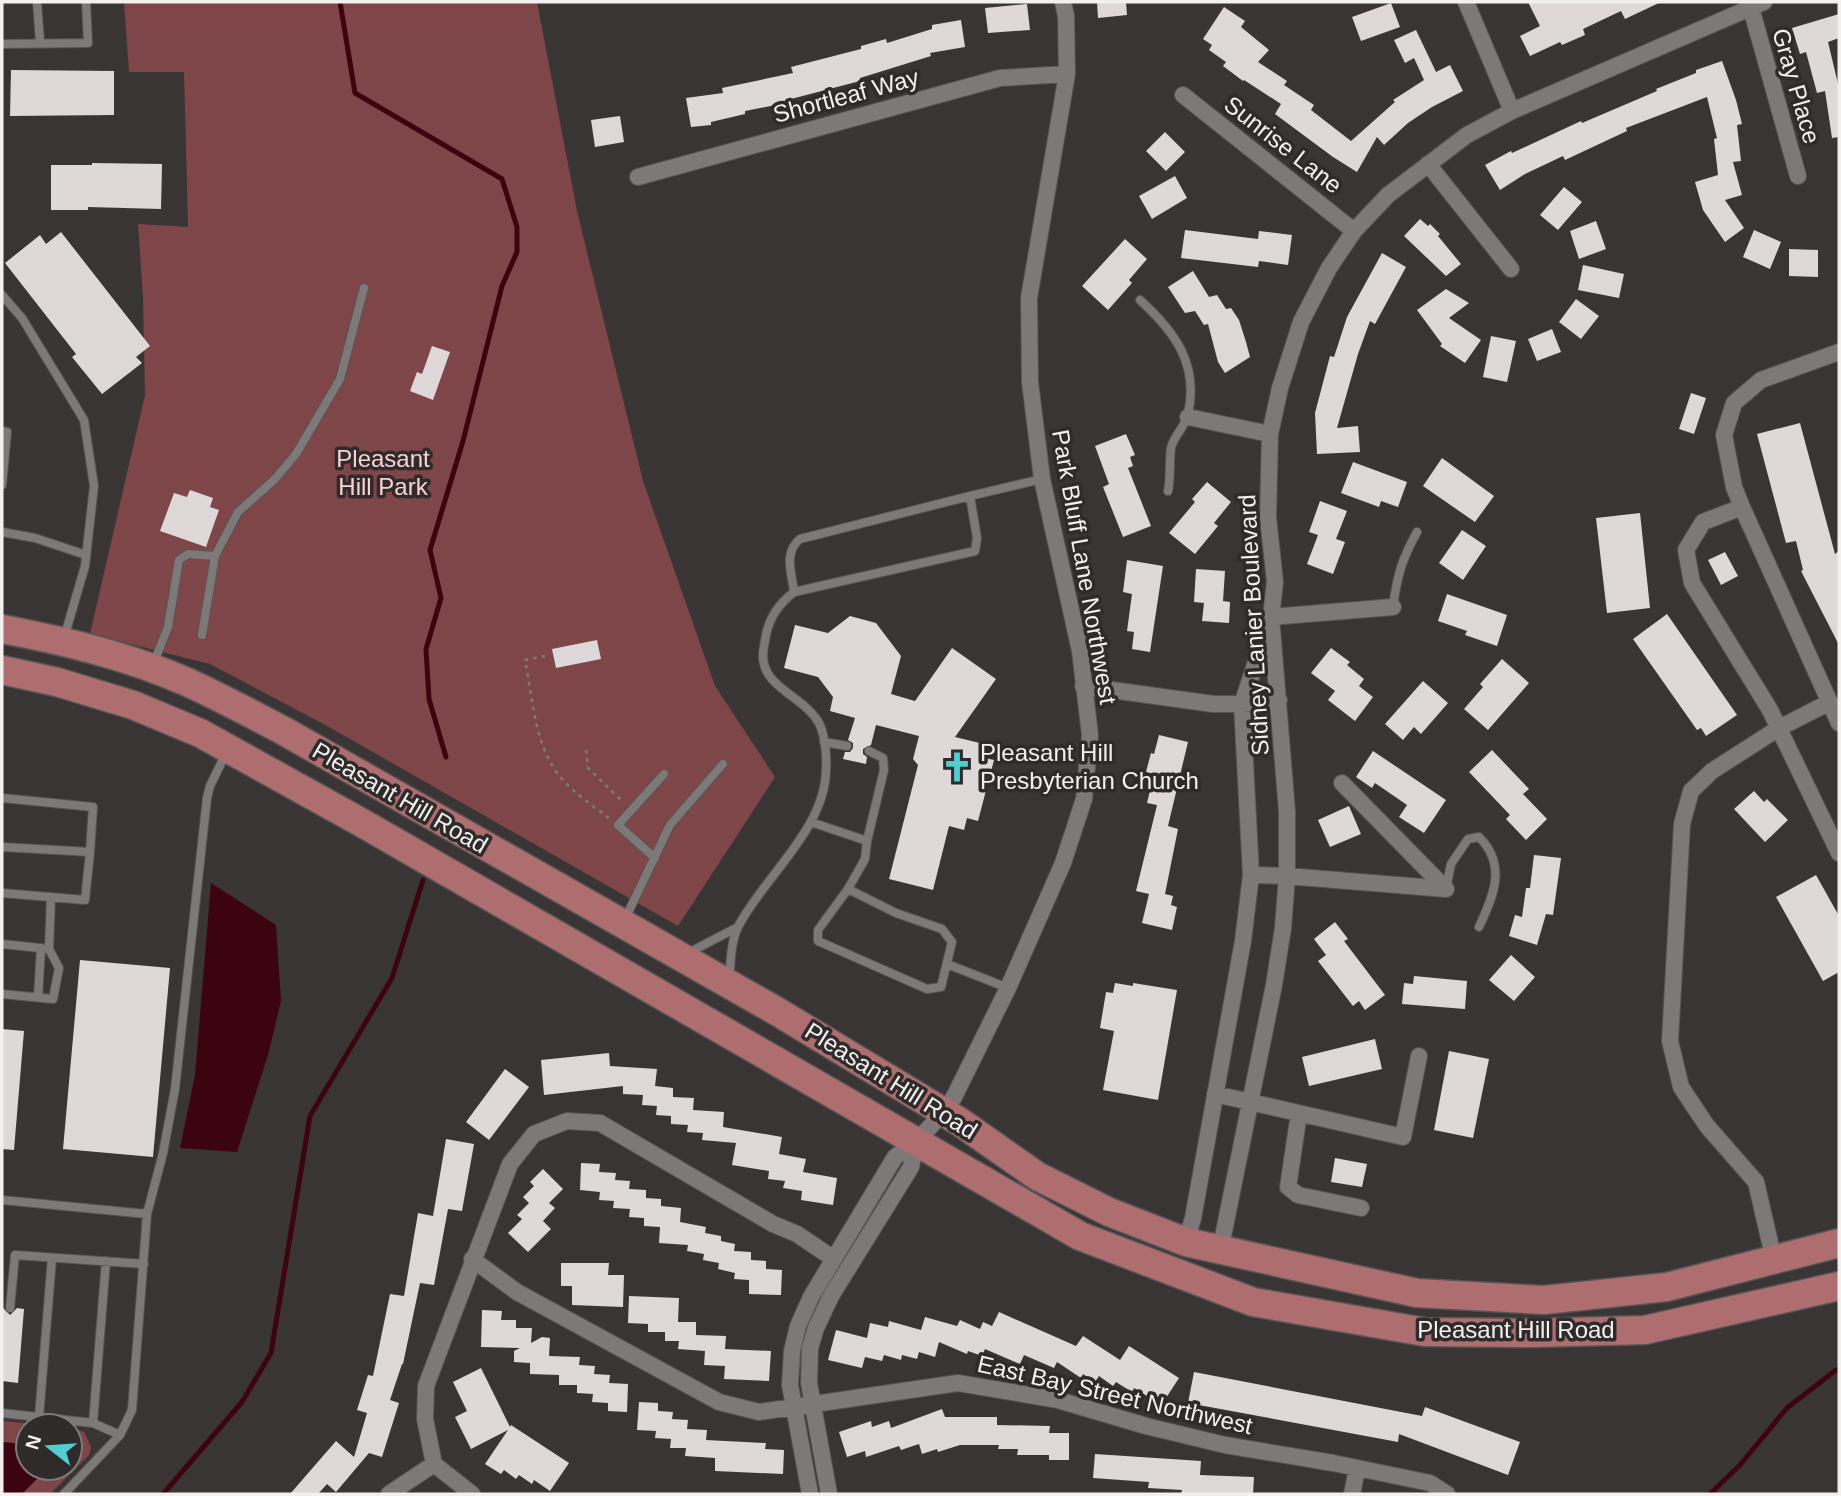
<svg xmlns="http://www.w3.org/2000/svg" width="1841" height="1496" font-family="Helvetica,sans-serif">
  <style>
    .green { fill: #7f4649 }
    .water { fill: #3c040e }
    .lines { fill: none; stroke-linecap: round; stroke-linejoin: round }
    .stream { stroke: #3c040e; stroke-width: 5 }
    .building { fill: #ded8d8 }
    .service-casing { stroke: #585454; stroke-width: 10 }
    .minor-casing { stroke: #585454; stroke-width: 18 }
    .trunk-casing { stroke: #585454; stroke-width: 31 }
    .path { stroke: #7f7b7b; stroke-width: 2.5; stroke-dasharray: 3.5 5; stroke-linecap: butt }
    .service { stroke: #7e7979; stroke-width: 8 }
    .minor { stroke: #7e7979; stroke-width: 16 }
    .trunk { stroke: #ae6e70; stroke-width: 28 }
    .labels { text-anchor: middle; stroke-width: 7; stroke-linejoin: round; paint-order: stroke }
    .street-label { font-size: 24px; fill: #f3f0f0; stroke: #302b2b }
    .park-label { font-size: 24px; fill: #fad1d2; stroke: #302b2b }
    .poi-label { font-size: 24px; fill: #f3f0f0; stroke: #302b2b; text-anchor: start }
  </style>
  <rect width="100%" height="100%" fill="#3a3535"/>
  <path class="green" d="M 124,2 L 537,2 L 577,211 L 643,481 L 715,686 L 775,777 L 678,926 L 329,727 L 210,664 L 90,634 L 145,395 L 143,297 L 138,224 L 188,227 L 184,72 L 129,72 Z
    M 2,1421 L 55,1426 L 28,1426 L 28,1468 L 70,1468 L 70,1427 L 84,1432 L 91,1447 L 89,1455 L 50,1494 L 2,1494 Z"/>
  <path class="water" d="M 211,883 L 276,925 L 281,1001 L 268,1055 L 237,1152 L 180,1148 L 195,1075 Z
    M 2,1442 L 28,1444 L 28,1468 L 48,1468 L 22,1494 L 2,1494 Z"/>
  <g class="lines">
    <path class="stream" d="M 340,2 L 355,93 L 502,179 L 517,227 L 517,252 L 502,286 L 463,441 L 430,550 L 441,598 L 426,649 L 429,699 L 446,757
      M 163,1494 L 242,1402 L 271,1353 L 310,1116 L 392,978 L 423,880
      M 1710,1494 L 1740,1465 L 1787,1408 L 1836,1370 L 1839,1369"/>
  </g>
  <path class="building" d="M 1097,2 L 1126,2 L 1127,15 L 1098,18 Z
    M 1528,2 L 1661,2 L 1625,19 L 1621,11 L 1583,29 L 1585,35 L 1562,45 L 1560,42 L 1530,56 L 1520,36 L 1540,26 Z
    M 1391,3 L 1400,27 L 1361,41 L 1352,17 Z
    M 1027,4 L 1030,30 L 988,33 L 985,8 Z
    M 1224,7 L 1245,21 L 1241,27 L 1269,50 L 1258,62 L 1287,81 L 1284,85 L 1314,105 L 1311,110 L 1351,141 L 1395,102 L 1393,100 L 1424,80 L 1414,58 L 1405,63 L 1394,40 L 1416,30 L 1436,72 L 1450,65 L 1463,91 L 1432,107 L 1408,123 L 1384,145 L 1377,137 L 1357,172 L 1333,157 L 1275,114 L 1281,104 L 1244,80 L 1243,81 L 1223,66 L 1226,62 L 1209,50 L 1212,45 L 1203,39 Z
    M 1839,14 L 1839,38 L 1828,42 L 1839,88 L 1839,137 L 1832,138 L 1825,91 L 1817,93 L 1806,52 L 1800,54 L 1792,28 Z
    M 961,20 L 965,47 L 930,53 L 931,56 L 860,78 L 860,81 L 791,99 L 791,102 L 745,111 L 745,114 L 711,122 L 711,125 L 691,127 L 686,98 L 723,93 L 722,88 L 793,73 L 791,67 L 861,49 L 861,46 L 886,39 L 887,43 L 932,29 L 932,25 Z
    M 1722,61 L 1736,100 L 1742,124 L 1737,125 L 1741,161 L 1733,162 L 1742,195 L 1725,200 L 1744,228 L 1725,242 L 1703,210 L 1695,182 L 1718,175 L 1714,139 L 1717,138 L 1707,97 L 1626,128 L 1627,131 L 1565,160 L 1563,156 L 1525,174 L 1500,190 L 1485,165 L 1511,151 L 1512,153 L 1581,121 L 1582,123 L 1657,91 L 1656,89 L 1696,73 L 1696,70 Z
    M 11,70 L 114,71 L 114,115 L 10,116 Z
    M 620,116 L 624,142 L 595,147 L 591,120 Z
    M 1165,132 L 1185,152 L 1166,171 L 1146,151 Z
    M 92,163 L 162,164 L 161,209 L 88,207 L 88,210 L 51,210 L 51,165 L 92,165 Z
    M 1175,176 L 1187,198 L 1152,219 L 1139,196 Z
    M 1564,187 L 1582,202 L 1558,230 L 1540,215 Z
    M 1420,219 L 1428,226 L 1430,224 L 1440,234 L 1438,236 L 1461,264 L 1446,276 L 1404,236 Z
    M 1596,221 L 1606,249 L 1579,259 L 1570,231 Z
    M 1185,230 L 1258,239 L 1259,231 L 1292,235 L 1288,265 L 1259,261 L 1258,267 L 1181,258 Z
    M 1754,230 L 1781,242 L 1770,269 L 1743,257 Z
    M 61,232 L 150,346 L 136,357 L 142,363 L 102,394 L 72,357 L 76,354 L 5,263 L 40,235 L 46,244 Z
    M 1125,239 L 1147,259 L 1129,280 L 1132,283 L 1108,310 L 1082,286 Z
    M 1789,249 L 1818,250 L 1818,277 L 1789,276 Z
    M 1382,253 L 1406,267 L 1375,324 L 1370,321 L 1358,354 L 1337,428 L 1358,426 L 1360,452 L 1317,454 L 1315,413 L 1330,356 L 1334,357 L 1347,317 Z
    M 1583,265 L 1624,274 L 1619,298 L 1578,290 Z
    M 1193,271 L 1209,297 L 1217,295 L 1226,309 L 1231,308 L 1239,320 L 1246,342 L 1250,357 L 1225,373 L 1218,362 L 1208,324 L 1204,325 L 1195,311 L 1185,313 L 1168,287 Z
    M 1446,289 L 1469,303 L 1449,318 L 1481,340 L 1465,363 L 1440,346 L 1442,344 L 1417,310 Z
    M 1576,299 L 1599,316 L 1581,339 L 1559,322 Z
    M 1552,329 L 1561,352 L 1537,361 L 1528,339 Z
    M 1491,336 L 1516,341 L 1507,382 L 1483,377 Z
    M 432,346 L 450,352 L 433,400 L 410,391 L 417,372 L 422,374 Z
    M 1691,393 L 1706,398 L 1694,434 L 1679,429 Z
    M 1800,423 L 1835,554 L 1839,551 L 1839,645 L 1801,571 L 1803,570 L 1796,541 L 1786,543 L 1757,434 Z
    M 1126,434 L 1135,455 L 1130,457 L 1133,466 L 1128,468 L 1151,526 L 1123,537 L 1103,487 L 1109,484 L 1095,446 Z
    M 1442,458 L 1494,496 L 1475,522 L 1423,486 Z
    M 1353,462 L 1407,482 L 1398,507 L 1381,501 L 1379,507 L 1341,493 Z
    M 1207,482 L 1231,502 L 1214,523 L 1218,526 L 1195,554 L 1169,533 L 1195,502 L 1192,499 Z
    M 190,490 L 213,498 L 210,507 L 219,510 L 206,547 L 160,531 L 174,493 L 187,497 Z
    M 1320,501 L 1347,511 L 1336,539 L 1345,542 L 1333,574 L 1307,564 L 1318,535 L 1309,532 Z
    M 1640,513 L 1650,608 L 1607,613 L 1596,518 Z
    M 1462,530 L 1486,546 L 1463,580 L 1439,563 Z
    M 1725,552 L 1738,576 L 1721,585 L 1708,560 Z
    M 1127,560 L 1163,566 L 1150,652 L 1132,649 L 1134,632 L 1127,631 L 1132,594 L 1123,592 Z
    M 1196,569 L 1225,571 L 1223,601 L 1230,602 L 1229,623 L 1202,621 L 1204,603 L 1194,602 Z
    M 1447,594 L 1507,615 L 1497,646 L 1465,635 L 1467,631 L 1438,621 Z
    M 1667,614 L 1737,715 L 1706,736 L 1701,728 L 1697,730 L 1633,639 Z
    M 850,616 L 876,623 L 901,656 L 891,694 L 915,701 L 952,648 L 996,679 L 955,737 L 988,745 L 985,758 L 994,760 L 978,821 L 967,818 L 964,830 L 949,826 L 933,890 L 889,879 L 918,765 L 913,759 L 919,736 L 876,725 L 871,745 L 863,749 L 863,754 L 867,757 L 866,764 L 843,759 L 845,752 L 850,752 L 853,748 L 853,743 L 848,740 L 855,718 L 830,711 L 833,697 L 818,677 L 784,668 L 795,625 L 828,633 Z
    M 597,640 L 601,659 L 556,668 L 552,649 Z
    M 1331,648 L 1350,662 L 1347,665 L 1364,679 L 1359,686 L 1373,697 L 1355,721 L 1328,700 L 1335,691 L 1311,673 Z
    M 1502,659 L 1529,683 L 1488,730 L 1464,709 L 1483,687 L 1480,684 Z
    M 1423,681 L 1448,703 L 1421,734 L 1414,727 L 1403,740 L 1385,724 Z
    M 1159,735 L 1188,742 L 1168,826 L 1178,829 L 1165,894 L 1173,896 L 1171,905 L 1177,907 L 1172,930 L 1142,923 L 1149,894 L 1136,891 L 1157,805 L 1147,803 L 1154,774 L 1146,772 L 1151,753 L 1154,754 Z
    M 1492,750 L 1529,789 L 1523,794 L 1547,819 L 1526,840 L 1506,819 L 1510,815 L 1469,772 Z
    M 1373,751 L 1446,800 L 1424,833 L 1399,817 L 1407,805 L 1375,783 L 1372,788 L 1356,777 Z
    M 1754,791 L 1764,802 L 1767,799 L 1788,820 L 1765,842 L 1734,809 Z
    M 1349,806 L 1361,834 L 1330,847 L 1318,820 Z
    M 1534,855 L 1561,858 L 1553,915 L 1546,914 L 1537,945 L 1509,936 L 1515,915 L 1522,917 L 1526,888 L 1530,888 Z
    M 1816,875 L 1839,916 L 1839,972 L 1823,981 L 1776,897 Z
    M 1335,922 L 1348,939 L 1344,941 L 1385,995 L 1365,1010 L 1359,1001 L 1353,1006 L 1318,961 L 1326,955 L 1314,939 Z
    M 1511,955 L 1535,977 L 1514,1001 L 1489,980 Z
    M 80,960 L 170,968 L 153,1157 L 63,1149 Z
    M 1414,976 L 1467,981 L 1465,1009 L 1402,1004 L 1404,983 L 1413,984 Z
    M 1115,983 L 1133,986 L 1133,983 L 1177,990 L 1158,1100 L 1103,1090 L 1114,1031 L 1100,1028 L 1106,992 L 1113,993 Z
    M 2,1029 L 24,1031 L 14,1150 L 2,1149 Z
    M 1375,1039 L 1382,1069 L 1309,1086 L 1302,1057 Z
    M 1449,1051 L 1489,1059 L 1473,1138 L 1434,1130 Z
    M 609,1053 L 610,1066 L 657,1069 L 655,1086 L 673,1088 L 673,1097 L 694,1098 L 693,1110 L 724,1112 L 723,1127 L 782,1137 L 779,1154 L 806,1159 L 803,1172 L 837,1178 L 833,1205 L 801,1200 L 802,1191 L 783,1188 L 785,1181 L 768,1179 L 769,1171 L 732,1165 L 736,1143 L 702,1140 L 703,1133 L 687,1132 L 688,1125 L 671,1124 L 671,1116 L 656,1115 L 657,1106 L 642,1105 L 643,1095 L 623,1094 L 623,1086 L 544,1095 L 541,1060 Z
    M 505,1069 L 529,1087 L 489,1140 L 466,1122 Z
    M 446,1139 L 474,1144 L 462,1211 L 448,1209 L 434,1285 L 420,1283 L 403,1364 L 402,1364 L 390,1400 L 399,1403 L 382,1457 L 369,1453 L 336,1492 L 327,1484 L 318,1494 L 290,1494 L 336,1441 L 354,1457 L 367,1413 L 357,1410 L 368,1375 L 373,1376 L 390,1294 L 404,1296 L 418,1213 L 433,1216 Z
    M 1335,1158 L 1367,1164 L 1362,1187 L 1331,1182 Z
    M 581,1163 L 600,1164 L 599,1172 L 616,1173 L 615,1180 L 630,1181 L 629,1189 L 646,1190 L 646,1198 L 661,1199 L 661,1206 L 681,1208 L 680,1222 L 706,1227 L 705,1233 L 721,1236 L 721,1241 L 735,1244 L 734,1251 L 751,1252 L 751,1260 L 766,1261 L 766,1269 L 782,1270 L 781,1295 L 749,1294 L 749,1280 L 734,1279 L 735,1273 L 718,1269 L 719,1263 L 703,1260 L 704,1254 L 687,1251 L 688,1245 L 659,1243 L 660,1227 L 644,1226 L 644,1218 L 629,1217 L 630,1209 L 613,1208 L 614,1201 L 599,1200 L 600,1192 L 580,1190 Z
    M 543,1169 L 563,1189 L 549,1203 L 555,1208 L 543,1221 L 551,1229 L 528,1252 L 508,1233 L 522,1219 L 517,1215 L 529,1203 L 523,1197 L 534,1186 L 530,1182 Z
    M 561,1263 L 609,1263 L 608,1275 L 624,1275 L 623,1307 L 572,1305 L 572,1286 L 561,1286 Z
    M 629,1296 L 679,1298 L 678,1322 L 696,1322 L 696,1335 L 726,1336 L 725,1349 L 771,1351 L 769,1381 L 724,1379 L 725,1366 L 704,1365 L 705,1351 L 678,1349 L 679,1341 L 665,1341 L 665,1332 L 648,1332 L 648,1324 L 628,1323 Z
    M 2,1307 L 10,1315 L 17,1308 L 24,1309 L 18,1383 L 2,1381 Z
    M 482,1310 L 502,1311 L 501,1320 L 516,1320 L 516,1328 L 532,1328 L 531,1343 L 542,1337 L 550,1338 L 549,1356 L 580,1357 L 579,1365 L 595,1366 L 594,1374 L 610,1375 L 609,1383 L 628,1384 L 627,1412 L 608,1411 L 608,1403 L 592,1402 L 593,1394 L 577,1393 L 577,1385 L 559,1385 L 559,1375 L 530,1374 L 530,1363 L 514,1362 L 514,1351 L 520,1348 L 481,1347 Z
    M 999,1312 L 1076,1346 L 1083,1336 L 1120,1360 L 1129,1346 L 1179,1378 L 1164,1401 L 1150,1392 L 1147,1396 L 1134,1388 L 1132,1392 L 1116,1382 L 1113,1386 L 1099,1376 L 1095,1382 L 1083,1374 L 1081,1378 L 1057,1362 L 1054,1368 L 1024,1355 L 1020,1364 L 985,1349 L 982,1356 L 968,1351 L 967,1354 L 939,1342 L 935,1357 L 919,1352 L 917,1359 L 902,1355 L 901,1360 L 884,1355 L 882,1361 L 865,1357 L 862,1368 L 828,1360 L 836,1330 L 867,1338 L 870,1323 L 888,1327 L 889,1321 L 921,1330 L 925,1317 L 957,1326 L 960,1320 L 980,1329 L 983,1322 L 992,1326 Z
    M 481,1368 L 510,1427 L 511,1425 L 569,1463 L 550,1491 L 534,1480 L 532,1484 L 519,1475 L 516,1479 L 504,1470 L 501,1474 L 485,1464 L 508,1430 L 471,1449 L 455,1417 L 467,1411 L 453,1382 Z
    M 1194,1372 L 1422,1416 L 1425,1407 L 1520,1442 L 1508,1475 L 1399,1434 L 1398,1442 L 1188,1403 Z
    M 639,1402 L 658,1403 L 658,1411 L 673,1412 L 672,1419 L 688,1420 L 687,1429 L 707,1430 L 706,1440 L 766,1443 L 765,1449 L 784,1450 L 783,1474 L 715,1471 L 715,1458 L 685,1456 L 686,1448 L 670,1448 L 671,1439 L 655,1438 L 656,1431 L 637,1430 Z
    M 942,1409 L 945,1417 L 997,1417 L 997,1425 L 1050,1426 L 1049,1433 L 1069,1433 L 1069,1460 L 1049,1460 L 1049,1455 L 1017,1455 L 1018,1449 L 998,1449 L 999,1445 L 960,1445 L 938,1452 L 937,1449 L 922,1454 L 919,1444 L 901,1450 L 899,1446 L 866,1457 L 865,1451 L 847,1457 L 839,1432 L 871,1421 L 872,1427 L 889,1421 L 891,1428 Z
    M 1095,1454 L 1201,1461 L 1200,1475 L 1254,1477 L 1253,1494 L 1181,1494 L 1182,1490 L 1148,1488 L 1149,1482 L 1093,1478 Z"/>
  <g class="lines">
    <g class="service-casing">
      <path id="service" d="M 37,2 L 40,42
        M 2,44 L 88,43 L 86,2
        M 2,295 L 22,318 L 84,420 L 94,486 L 85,566 L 64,638
        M 1140,300 C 1175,332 1199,364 1188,414 C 1186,426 1174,435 1171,448 C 1169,462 1171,477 1168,491
        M 2,431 L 7,432 L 2,485
        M 2,532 L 35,538 L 86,555
        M 215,556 L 238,512 L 274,480 L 296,454 L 340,379 L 364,288
        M 794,592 C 792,573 783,553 800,539 L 970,496
        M 1393,607 C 1397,576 1402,559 1417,532
        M 154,662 L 168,627 L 179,560 L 188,554 L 215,556 L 202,635
        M 824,742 L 847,746
        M 2,798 L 93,807 L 90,852 L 2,847
        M 811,822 L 867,841 L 865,859 L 848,889 L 818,930 L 818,941 L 927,989 L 941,987 L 952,942 L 942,929 L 896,913 L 848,889
        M 867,841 L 884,770 L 883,758 L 869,751
        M 655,858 L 618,825 L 664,774
        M 1446,889 L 1451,864 L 1468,839 L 1479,837 C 1507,865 1494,895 1479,927
        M 2,893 L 85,900 L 90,852
        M 625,919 L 670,825 L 723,764
        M 2,944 L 49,949 L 51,897
        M 688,953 L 738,927
        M 947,964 L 1008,988
        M 730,977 C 730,961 731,940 739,925 C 765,876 825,829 826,770 C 827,756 825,735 819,723 C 804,696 763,688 763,656 C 763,649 765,642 766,635 C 770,616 779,604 794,592 L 975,551 L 977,538 L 970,496 L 1042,479
        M 2,994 L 53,999 L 59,968 L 49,949
        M 38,997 L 41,948
        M 2,1200 L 147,1214
        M 10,1308 L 15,1255 L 144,1264
        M 2,1413 L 93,1423 L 120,1435
        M 39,1417 L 52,1258
        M 93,1423 L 106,1261
        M 64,1494 L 120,1435 L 132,1410 L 147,1214 L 163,1153 L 175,1089 L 207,798 L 210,786 L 227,751"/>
    </g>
    <g class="minor-casing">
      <path id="minor" d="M 1466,2 L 1512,111
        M 1751,8 L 1798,176
        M 1183,95 L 1354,231
        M 1428,164 L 1511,269
        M 638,177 L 1000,78 L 1067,74
        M 1839,352 L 1761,380 L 1734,403 L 1724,435 L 1734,487 L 1742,507 L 1839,723
        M 1188,417 L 1270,434
        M 1742,507 L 1703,522 L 1686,550 L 1692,583 L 1770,710 L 1839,853
        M 1271,617 L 1393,607
        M 1083,686 L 1213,704 L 1242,704 L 1279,700
        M 1342,783 L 1446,889
        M 1251,875 L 1287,876 L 1446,889
        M 1215,1094 L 1403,1137 L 1419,1056
        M 1299,1113 L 1288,1187 L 1298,1195 L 1361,1208
        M 1186,1242 L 1193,1218 L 1243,941 L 1251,875 L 1242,704 L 1269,623
        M 1220,1251 L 1274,985 L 1283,928 L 1287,876 L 1287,811 L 1271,617 L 1275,582 L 1268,517 L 1270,434 L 1280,388 L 1301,322 L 1329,268 L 1354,231 L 1388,195 L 1467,135 L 1512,111 L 1764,2
        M 472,1259 L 517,1292 L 719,1402 L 759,1412 L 958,1383 L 1058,1400 L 1146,1426 L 1225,1445 L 1333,1463 L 1430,1483 L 1447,1494
        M 1774,1260 L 1756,1182 L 1707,1126 L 1681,1087 L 1670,1041 L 1682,824 L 1691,791 L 1712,771 L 1779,728 L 1830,702
        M 389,1494 L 434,1464
        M 472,1494 L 434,1464 L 425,1419 L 426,1386 L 510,1164 L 534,1134 L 567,1121 L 600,1123 L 773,1224 L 797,1234 L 834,1259
        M 810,1494 L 790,1385 L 792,1351 L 798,1326 L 811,1297 L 895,1157 C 919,1140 938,1121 954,1097 L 1008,988 L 1063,863 L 1084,799 L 1090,735 L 1080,651 L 1042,479 L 1030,382 L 1029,298 L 1067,74 L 1066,16 L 1063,2
        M 829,1494 L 809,1383 L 810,1348 L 816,1328 L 831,1296 L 911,1167 L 916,1142
        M 1352,1494 L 1357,1469"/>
    </g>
    <g class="trunk-casing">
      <path id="trunk" d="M 2,629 C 65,641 128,656 187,682 C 220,697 252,714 284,731 L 778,1012 L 960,1122 L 1037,1176 L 1109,1212 L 1186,1242 L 1417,1293 L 1544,1300 L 1667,1287 L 1839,1243
        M 2,670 L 57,682 L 133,705 L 200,733 L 364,824 L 1080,1236 L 1253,1302 L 1425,1332 L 1532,1333 L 1645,1330 L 1839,1286"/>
    </g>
    <path class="path" d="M 545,656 L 525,660 C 532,695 534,736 553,767 C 566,788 591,804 610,819
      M 586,750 L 588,768 L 624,803"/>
    <use href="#service" class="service"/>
    <use href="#minor" class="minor"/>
    <use href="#trunk" class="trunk"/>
  </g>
  <defs>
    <g id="church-bare" transform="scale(2.415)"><path d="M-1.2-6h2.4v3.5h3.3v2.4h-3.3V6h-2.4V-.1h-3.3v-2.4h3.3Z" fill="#52cdd0" stroke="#302b2b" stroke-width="2.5" paint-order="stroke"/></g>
  </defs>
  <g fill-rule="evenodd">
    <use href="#church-bare" x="957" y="767"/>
  </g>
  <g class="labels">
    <g class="street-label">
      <text transform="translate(1796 86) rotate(74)" y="8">Gray Place</text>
      <text transform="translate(846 96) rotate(-15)" y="8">Shortleaf Way</text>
      <text transform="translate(1283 145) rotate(38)" y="8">Sunrise Lane</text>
      <text transform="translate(1084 567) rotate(80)" y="8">Park Bluff Lane Northwest</text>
      <text transform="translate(1254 625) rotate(-93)" y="8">Sidney Lanier Boulevard</text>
      <text transform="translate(400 798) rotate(30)" y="8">Pleasant Hill Road</text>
      <text transform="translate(891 1081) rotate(32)" y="8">Pleasant Hill Road</text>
      <text x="1516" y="1338">Pleasant Hill Road</text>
      <text transform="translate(1115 1395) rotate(13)" y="8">East Bay Street Northwest</text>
    </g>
    <g class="park-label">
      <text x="383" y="467">Pleasant<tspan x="383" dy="28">Hill Park</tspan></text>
    </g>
    <g class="poi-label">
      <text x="980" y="761">Pleasant Hill<tspan x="980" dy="28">Presbyterian Church</tspan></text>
    </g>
  </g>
  <rect width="1841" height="1496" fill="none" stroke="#f3f0f0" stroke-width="7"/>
  <g transform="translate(49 1447) rotate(287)"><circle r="33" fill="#302b2b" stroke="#7e7a7a" stroke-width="2"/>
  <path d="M0-5L12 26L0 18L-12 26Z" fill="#52cdd0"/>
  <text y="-10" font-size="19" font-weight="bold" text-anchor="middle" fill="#f3f0f0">N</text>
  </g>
</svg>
